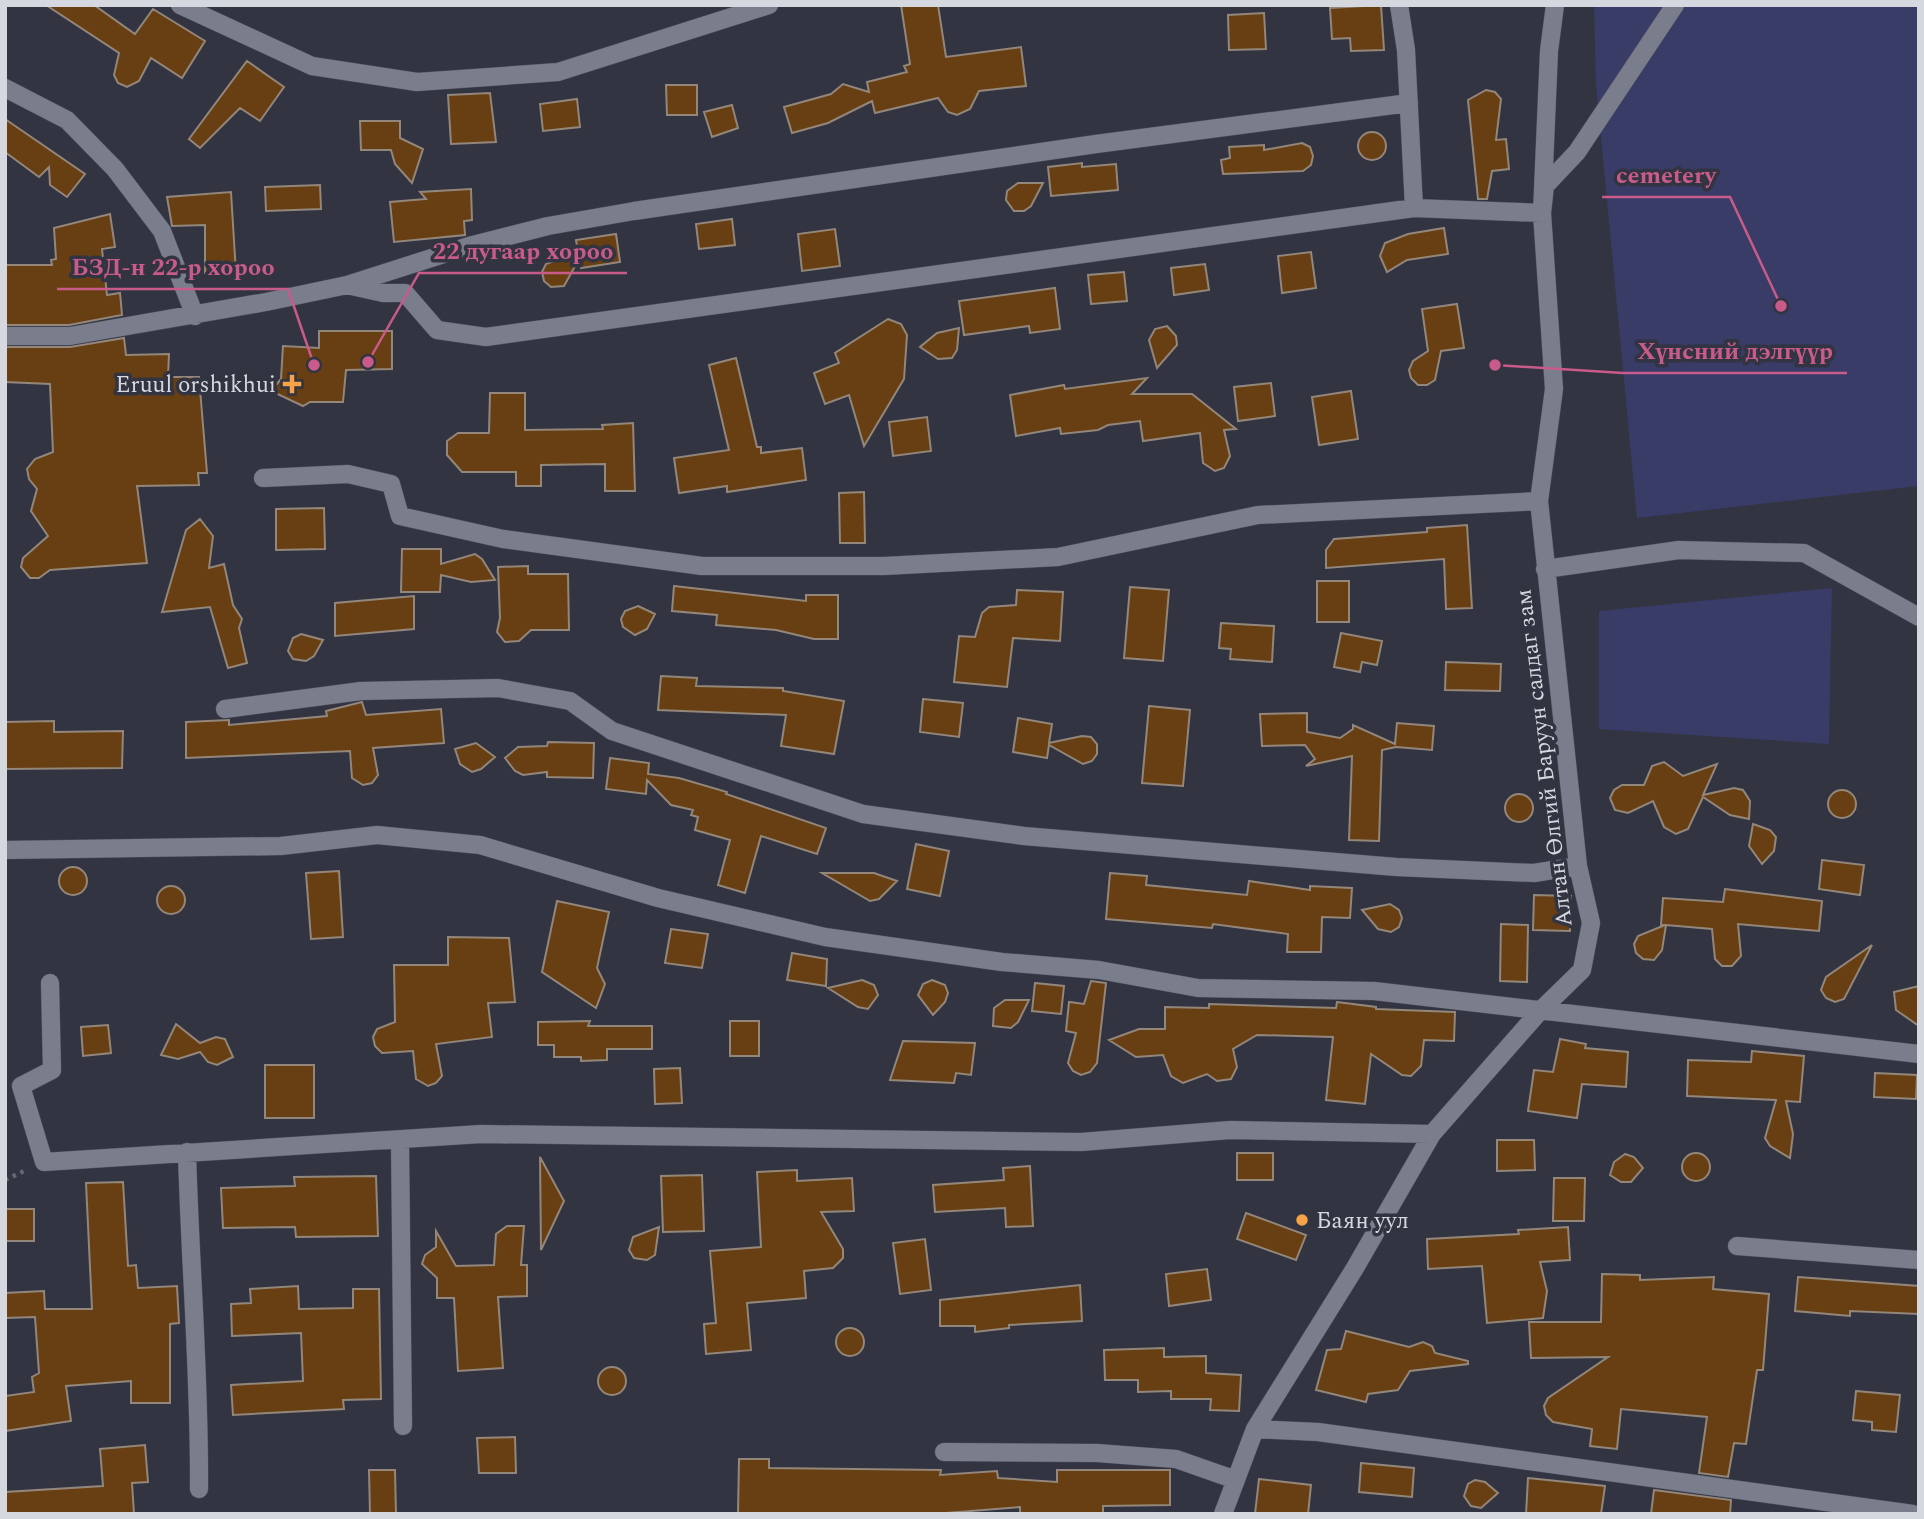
<svg xmlns="http://www.w3.org/2000/svg" width="1924" height="1519" font-family="Spectral,serif">
  <style>
    .green { fill: #383c67 }
    .building { fill: #673f12; stroke: #93867a; stroke-width: 2 }
    .lines { fill: none; stroke-linecap: round; stroke-linejoin: round }
    .minor-casing { stroke: #4f505b; stroke-width: 19 }
    .path { stroke: #656773; stroke-width: 4.5; stroke-dasharray: 3.5 5; stroke-linecap: butt }
    .minor { stroke: #7a7d8c; stroke-width: 18 }
    .poi-dot { fill: #f6a247; stroke: #323441; stroke-width: 2.5 }
    .labels { text-anchor: middle; stroke-width: 7; stroke-linejoin: round; paint-order: stroke }
    .poi-label { font-size: 23px; fill: #d6d8e0; stroke: #323441; text-anchor: end }
    .street-label { font-size: 23px; fill: #d6d8e0; stroke: #323441 }
    .leader { fill: none; stroke: #c95b8a; stroke-width: 2.5 }
    .callout-dot { fill: #c95b8a; stroke: #323441; stroke-width: 2.5 }
    .callout-label { font-size: 24px; text-anchor: middle; font-weight: bold; fill: #c95b8a; stroke: #323441; stroke-width: 7; stroke-linejoin: round; paint-order: stroke }
  </style>
  <rect width="100%" height="100%" fill="#323441"/>
  <path class="green" d="M 1594,5 L 1919,5 L 1919,486 L 1637,518 L 1596,84 Z
    M 1832,588 L 1829,744 L 1599,729 L 1599,611 Z"/>
  <path class="building" d="M 46,5 L 94,5 L 135,34 L 153,9 L 205,41 L 182,78 L 151,58 L 139,81 L 127,87 L 118,83 L 114,75 L 119,53 Z
    M 901,5 L 938,5 L 946,57 L 1021,47 L 1026,86 L 979,91 L 970,109 L 957,115 L 948,112 L 938,98 L 875,113 L 872,101 L 828,123 L 792,133 L 784,107 L 831,94 L 843,84 L 869,92 L 867,82 L 907,72 L 904,66 L 910,64 Z
    M 1381,5 L 1384,50 L 1351,51 L 1350,38 L 1332,39 L 1330,8 Z
    M 1264,13 L 1266,49 L 1229,50 L 1228,15 Z
    M 247,61 L 284,87 L 260,121 L 240,108 L 200,148 L 189,139 Z
    M 666,85 L 697,85 L 697,115 L 667,115 Z
    M 1486,90 L 1495,92 L 1501,99 L 1496,140 L 1506,139 L 1509,169 L 1492,171 L 1487,199 L 1478,199 L 1468,100 Z
    M 490,93 L 496,142 L 451,144 L 448,95 Z
    M 577,99 L 580,127 L 543,131 L 540,104 Z
    M 732,105 L 738,128 L 712,137 L 704,112 Z
    M 5,119 L 85,174 L 67,197 L 50,185 L 49,167 L 39,177 L 5,152 Z
    M 360,121 L 400,121 L 400,138 L 423,149 L 412,183 L 395,164 L 391,150 L 361,150 Z
    M1358 146a14 14 0 1 1 28 0a14 14 0 1 1-28 0Z
    M 1302,143 L 1310,147 L 1313,156 L 1311,165 L 1303,171 L 1223,174 L 1221,160 L 1230,158 L 1229,147 L 1264,145 L 1264,150 Z
    M 1082,163 L 1082,167 L 1116,164 L 1118,190 L 1051,196 L 1048,167 Z
    M 1018,183 L 1043,183 L 1031,206 L 1024,211 L 1014,211 L 1006,200 L 1007,191 Z
    M 320,185 L 321,209 L 266,211 L 265,187 Z
    M 471,189 L 472,220 L 464,221 L 465,235 L 394,242 L 390,202 L 426,199 L 420,192 Z
    M 231,192 L 236,273 L 205,273 L 205,225 L 172,226 L 167,197 Z
    M 110,214 L 115,247 L 102,249 L 107,295 L 120,293 L 122,315 L 69,325 L 5,325 L 5,265 L 52,265 L 51,260 L 56,259 L 54,228 Z
    M 732,219 L 735,245 L 699,249 L 696,224 Z
    M 1444,228 L 1448,254 L 1407,260 L 1387,272 L 1380,256 L 1385,243 L 1408,234 Z
    M 835,229 L 840,266 L 802,271 L 798,234 Z
    M 616,234 L 620,262 L 581,268 L 579,259 L 564,286 L 551,287 L 544,281 L 542,272 L 546,264 L 578,252 L 576,240 Z
    M 1311,252 L 1316,288 L 1282,293 L 1278,256 Z
    M 1205,264 L 1209,290 L 1174,295 L 1171,268 Z
    M 1124,272 L 1127,301 L 1091,304 L 1088,275 Z
    M 1055,288 L 1060,329 L 1030,333 L 1029,326 L 964,335 L 959,301 Z
    M 1457,304 L 1464,348 L 1441,351 L 1435,380 L 1427,385 L 1418,385 L 1411,378 L 1409,370 L 1413,361 L 1428,351 L 1422,309 Z
    M 888,319 L 901,324 L 907,335 L 904,379 L 864,446 L 849,395 L 825,404 L 814,373 L 839,363 L 835,353 Z
    M 1167,326 L 1176,336 L 1177,345 L 1157,368 L 1149,340 L 1155,329 Z
    M 959,328 L 957,350 L 952,358 L 938,359 L 920,347 L 937,333 Z
    M 319,331 L 392,331 L 392,369 L 346,370 L 343,402 L 310,402 L 303,406 L 271,391 L 281,379 L 283,346 L 319,348 Z
    M 124,338 L 126,355 L 169,354 L 168,377 L 199,377 L 207,473 L 198,473 L 199,485 L 137,486 L 147,563 L 50,570 L 39,578 L 30,578 L 21,567 L 23,558 L 48,536 L 31,511 L 37,489 L 29,479 L 27,469 L 35,459 L 53,452 L 50,384 L 5,382 L 5,347 L 70,347 Z
    M 736,358 L 757,447 L 761,447 L 761,453 L 802,448 L 806,480 L 727,492 L 727,486 L 679,493 L 674,458 L 729,450 L 709,365 Z
    M 1147,378 L 1132,394 L 1192,394 L 1236,429 L 1224,430 L 1230,456 L 1224,468 L 1215,471 L 1203,463 L 1200,433 L 1143,441 L 1140,421 L 1108,425 L 1098,430 L 1061,434 L 1060,428 L 1016,436 L 1010,395 L 1064,385 L 1065,389 Z
    M 1271,383 L 1275,416 L 1238,421 L 1234,387 Z
    M 1351,391 L 1358,439 L 1319,445 L 1312,397 Z
    M 490,393 L 525,393 L 525,430 L 603,429 L 602,425 L 633,423 L 635,491 L 605,491 L 605,464 L 541,465 L 541,486 L 516,486 L 516,472 L 462,472 L 447,455 L 447,441 L 458,433 L 489,433 Z
    M 927,417 L 931,451 L 893,456 L 889,422 Z
    M 864,492 L 865,543 L 840,543 L 839,493 Z
    M 324,508 L 325,549 L 276,550 L 276,509 Z
    M 200,519 L 213,536 L 209,568 L 224,564 L 233,605 L 242,619 L 239,628 L 247,663 L 228,668 L 210,607 L 162,612 L 186,530 Z
    M 1467,525 L 1472,608 L 1446,609 L 1444,559 L 1326,568 L 1326,550 L 1334,539 L 1427,532 L 1427,528 Z
    M 402,549 L 441,549 L 441,564 L 475,554 L 482,559 L 495,580 L 471,582 L 441,575 L 440,592 L 401,592 Z
    M 528,566 L 528,574 L 568,574 L 569,630 L 531,630 L 519,641 L 505,642 L 497,632 L 500,618 L 498,567 Z
    M 1317,581 L 1349,581 L 1349,622 L 1317,622 Z
    M 674,586 L 806,601 L 806,595 L 838,595 L 838,639 L 814,639 L 776,630 L 716,625 L 717,615 L 672,611 Z
    M 1130,587 L 1169,590 L 1163,661 L 1124,658 Z
    M 1017,590 L 1063,592 L 1060,641 L 1013,638 L 1007,687 L 954,682 L 959,636 L 975,637 L 982,613 L 989,607 L 1016,605 Z
    M 414,596 L 414,629 L 335,636 L 335,603 Z
    M 638,606 L 655,614 L 647,629 L 635,635 L 623,627 L 621,619 L 625,611 Z
    M 1221,623 L 1274,626 L 1272,662 L 1230,659 L 1231,649 L 1219,648 Z
    M 1341,633 L 1382,641 L 1377,665 L 1362,662 L 1360,672 L 1334,667 Z
    M 301,634 L 323,640 L 314,656 L 306,661 L 293,659 L 288,651 L 293,638 Z
    M 1446,662 L 1501,664 L 1500,691 L 1445,690 Z
    M 661,676 L 697,678 L 696,686 L 783,688 L 783,691 L 844,701 L 834,754 L 781,746 L 786,715 L 658,710 Z
    M 923,699 L 963,703 L 959,737 L 920,732 Z
    M 362,702 L 366,715 L 441,709 L 444,743 L 373,748 L 378,775 L 372,783 L 363,785 L 352,778 L 350,751 L 186,758 L 186,722 L 229,720 L 229,725 L 327,716 L 326,711 Z
    M 1149,706 L 1190,710 L 1183,786 L 1142,783 Z
    M 1307,713 L 1307,732 L 1340,738 L 1353,729 L 1353,725 L 1395,744 L 1397,723 L 1434,726 L 1432,750 L 1396,747 L 1382,750 L 1379,841 L 1349,840 L 1352,756 L 1306,766 L 1315,759 L 1305,745 L 1262,746 L 1260,714 Z
    M 1018,718 L 1052,724 L 1049,743 L 1082,736 L 1091,737 L 1097,744 L 1097,754 L 1092,761 L 1083,764 L 1049,745 L 1047,758 L 1013,752 Z
    M 54,721 L 54,732 L 123,731 L 122,768 L 5,769 L 5,722 Z
    M 548,742 L 594,743 L 593,778 L 547,777 L 547,772 L 523,775 L 515,771 L 505,758 L 518,747 L 547,746 Z
    M 476,743 L 495,757 L 481,769 L 472,772 L 460,764 L 455,749 Z
    M 610,758 L 649,763 L 648,774 L 679,778 L 727,792 L 726,794 L 826,828 L 817,854 L 761,836 L 745,893 L 718,885 L 730,840 L 695,830 L 698,817 L 691,815 L 693,810 L 671,805 L 647,780 L 646,794 L 606,789 Z
    M 1664,762 L 1683,776 L 1717,764 L 1703,795 L 1734,788 L 1743,790 L 1750,801 L 1749,819 L 1730,815 L 1703,797 L 1688,829 L 1676,834 L 1664,827 L 1653,801 L 1628,813 L 1615,810 L 1610,798 L 1614,790 L 1622,785 L 1644,785 L 1652,766 Z
    M1828 804a14 14 0 1 1 28 0a14 14 0 1 1-28 0Z
    M1505 808a14 14 0 1 1 28 0a14 14 0 1 1-28 0Z
    M 1753,824 L 1770,830 L 1776,837 L 1774,851 L 1762,864 L 1749,846 Z
    M 916,844 L 949,851 L 940,896 L 907,889 Z
    M 1822,860 L 1864,865 L 1860,895 L 1819,889 Z
    M59 881a14 14 0 1 1 28 0a14 14 0 1 1-28 0Z
    M 339,871 L 343,937 L 311,939 L 306,873 Z
    M 822,873 L 874,873 L 897,881 L 879,899 L 870,901 Z
    M 1110,873 L 1147,876 L 1146,885 L 1247,895 L 1249,881 L 1310,890 L 1310,886 L 1352,888 L 1350,918 L 1322,917 L 1321,952 L 1287,952 L 1288,934 L 1213,924 L 1212,928 L 1106,919 Z
    M157 900a14 14 0 1 1 28 0a14 14 0 1 1-28 0Z
    M 1725,889 L 1822,901 L 1819,931 L 1738,924 L 1741,956 L 1732,966 L 1722,966 L 1715,959 L 1712,929 L 1666,925 L 1662,950 L 1654,960 L 1643,959 L 1636,953 L 1634,944 L 1638,936 L 1665,925 L 1661,925 L 1663,898 L 1723,902 Z
    M 1534,895 L 1571,896 L 1570,931 L 1533,930 Z
    M 557,901 L 609,912 L 597,968 L 605,984 L 596,1008 L 542,972 Z
    M 1390,904 L 1399,910 L 1402,918 L 1399,927 L 1391,932 L 1378,929 L 1362,910 Z
    M 1501,924 L 1528,925 L 1527,982 L 1500,981 Z
    M 671,929 L 708,934 L 702,968 L 665,963 Z
    M 448,937 L 509,938 L 515,1002 L 488,1003 L 492,1037 L 436,1044 L 442,1076 L 436,1083 L 428,1086 L 416,1079 L 413,1051 L 382,1053 L 375,1046 L 373,1037 L 377,1029 L 395,1022 L 394,965 L 448,965 Z
    M 1872,945 L 1844,999 L 1835,1002 L 1826,998 L 1821,990 L 1826,977 Z
    M 792,953 L 827,959 L 826,986 L 787,980 Z
    M 862,980 L 874,985 L 878,995 L 868,1009 L 858,1007 L 828,988 Z
    M 932,980 L 945,985 L 948,993 L 945,1002 L 933,1015 L 918,995 L 923,984 Z
    M 1091,981 L 1106,983 L 1097,1063 L 1090,1072 L 1081,1075 L 1073,1071 L 1068,1063 L 1076,1033 L 1066,1031 L 1069,1002 L 1084,1004 Z
    M 1035,983 L 1064,986 L 1061,1014 L 1032,1011 Z
    M 1919,986 L 1919,1026 L 1896,1010 L 1894,992 Z
    M 1005,1000 L 1029,1000 L 1018,1022 L 1011,1028 L 993,1026 L 994,1008 Z
    M 1337,1002 L 1376,1007 L 1376,1009 L 1455,1012 L 1454,1041 L 1424,1040 L 1421,1066 L 1411,1076 L 1402,1075 L 1371,1054 L 1365,1104 L 1326,1100 L 1333,1037 L 1257,1035 L 1233,1049 L 1237,1067 L 1231,1079 L 1217,1081 L 1207,1074 L 1183,1083 L 1171,1076 L 1163,1055 L 1136,1057 L 1109,1040 L 1139,1029 L 1165,1029 L 1165,1007 L 1209,1008 L 1209,1004 L 1336,1008 Z
    M 590,1021 L 588,1026 L 652,1026 L 652,1049 L 607,1049 L 607,1060 L 581,1061 L 581,1057 L 554,1057 L 554,1045 L 538,1045 L 538,1022 Z
    M 730,1021 L 759,1021 L 759,1056 L 730,1056 Z
    M 176,1024 L 200,1043 L 216,1037 L 225,1039 L 233,1057 L 217,1065 L 208,1062 L 200,1052 L 178,1059 L 161,1055 Z
    M 108,1025 L 111,1053 L 83,1056 L 81,1027 Z
    M 1560,1039 L 1586,1044 L 1585,1048 L 1628,1052 L 1626,1087 L 1582,1084 L 1577,1118 L 1528,1111 L 1534,1070 L 1553,1072 Z
    M 903,1041 L 975,1043 L 971,1075 L 956,1073 L 954,1083 L 890,1080 Z
    M 1752,1051 L 1804,1056 L 1800,1102 L 1786,1101 L 1793,1134 L 1790,1158 L 1770,1146 L 1765,1138 L 1776,1100 L 1687,1096 L 1688,1060 L 1751,1062 Z
    M 265,1065 L 314,1065 L 314,1118 L 265,1118 Z
    M 680,1068 L 682,1103 L 655,1104 L 654,1069 Z
    M 1875,1073 L 1917,1075 L 1916,1099 L 1874,1097 Z
    M 1497,1140 L 1534,1140 L 1535,1170 L 1497,1171 Z
    M1682 1167a14 14 0 1 1 28 0a14 14 0 1 1-28 0Z
    M 1237,1153 L 1273,1153 L 1273,1180 L 1237,1180 Z
    M 1625,1154 L 1634,1157 L 1643,1168 L 1631,1182 L 1621,1182 L 1610,1175 L 1614,1162 Z
    M 540,1157 L 564,1201 L 541,1250 Z
    M 1030,1166 L 1033,1226 L 1006,1227 L 1005,1208 L 935,1212 L 933,1185 L 1004,1180 L 1003,1168 Z
    M 797,1170 L 797,1181 L 852,1178 L 854,1211 L 821,1212 L 843,1249 L 843,1258 L 833,1268 L 804,1271 L 806,1298 L 747,1303 L 751,1350 L 706,1354 L 704,1324 L 716,1323 L 710,1251 L 761,1247 L 757,1172 Z
    M 702,1175 L 704,1231 L 663,1232 L 661,1176 Z
    M 376,1176 L 378,1236 L 296,1237 L 295,1227 L 223,1228 L 221,1188 L 295,1186 L 294,1177 Z
    M 1554,1178 L 1585,1178 L 1584,1221 L 1553,1221 Z
    M 123,1182 L 128,1266 L 136,1265 L 138,1288 L 177,1286 L 179,1323 L 170,1324 L 170,1403 L 131,1403 L 131,1381 L 66,1386 L 71,1421 L 5,1431 L 5,1396 L 34,1392 L 32,1377 L 39,1373 L 35,1317 L 5,1318 L 5,1293 L 44,1291 L 45,1309 L 92,1309 L 86,1183 Z
    M 5,1209 L 34,1209 L 34,1241 L 5,1241 Z
    M 1246,1213 L 1306,1235 L 1296,1260 L 1237,1239 Z
    M 507,1226 L 524,1226 L 521,1265 L 527,1265 L 527,1296 L 498,1297 L 503,1368 L 458,1371 L 454,1298 L 437,1298 L 437,1278 L 422,1264 L 425,1255 L 436,1247 L 436,1231 L 456,1266 L 494,1265 L 496,1234 Z
    M 659,1227 L 655,1255 L 647,1260 L 634,1258 L 629,1250 L 633,1237 Z
    M 1568,1227 L 1570,1260 L 1540,1262 L 1547,1291 L 1543,1318 L 1487,1323 L 1482,1266 L 1428,1269 L 1427,1239 L 1519,1234 L 1518,1230 Z
    M 925,1239 L 931,1290 L 900,1294 L 893,1243 Z
    M 1207,1269 L 1211,1300 L 1169,1306 L 1166,1274 Z
    M 1602,1274 L 1640,1275 L 1640,1280 L 1714,1277 L 1713,1289 L 1769,1294 L 1763,1370 L 1757,1370 L 1746,1444 L 1734,1443 L 1728,1477 L 1699,1473 L 1707,1417 L 1621,1409 L 1617,1449 L 1590,1446 L 1592,1429 L 1553,1422 L 1546,1415 L 1544,1406 L 1548,1398 L 1608,1357 L 1531,1358 L 1529,1322 L 1601,1322 Z
    M 1798,1277 L 1919,1286 L 1919,1314 L 1850,1311 L 1850,1316 L 1795,1311 Z
    M 1080,1285 L 1082,1321 L 1009,1325 L 1009,1328 L 975,1332 L 975,1326 L 940,1326 L 940,1300 Z
    M 298,1286 L 299,1309 L 353,1308 L 353,1289 L 379,1289 L 381,1399 L 343,1400 L 344,1409 L 233,1415 L 231,1385 L 303,1381 L 301,1333 L 232,1336 L 231,1304 L 251,1303 L 250,1289 Z
    M836 1342a14 14 0 1 1 28 0a14 14 0 1 1-28 0Z
    M 1346,1331 L 1409,1347 L 1423,1342 L 1432,1346 L 1435,1353 L 1468,1361 L 1468,1364 L 1410,1371 L 1398,1390 L 1368,1394 L 1366,1402 L 1316,1390 L 1327,1350 L 1341,1349 Z
    M 1164,1348 L 1164,1357 L 1206,1356 L 1206,1373 L 1241,1375 L 1239,1411 L 1210,1410 L 1211,1399 L 1171,1399 L 1171,1391 L 1138,1392 L 1138,1380 L 1105,1380 L 1104,1350 Z
    M598 1381a14 14 0 1 1 28 0a14 14 0 1 1-28 0Z
    M 1856,1391 L 1900,1395 L 1896,1432 L 1872,1430 L 1872,1422 L 1853,1420 Z
    M 515,1437 L 516,1473 L 479,1473 L 477,1438 Z
    M 145,1445 L 148,1482 L 132,1483 L 134,1514 L 5,1514 L 5,1492 L 103,1486 L 100,1449 Z
    M 739,1459 L 769,1459 L 769,1468 L 941,1470 L 940,1475 L 997,1471 L 998,1478 L 1057,1482 L 1057,1470 L 1170,1470 L 1170,1505 L 1103,1506 L 1103,1514 L 1020,1514 L 1020,1507 L 933,1514 L 738,1514 Z
    M 1361,1463 L 1414,1468 L 1412,1497 L 1359,1492 Z
    M 369,1470 L 395,1470 L 396,1514 L 370,1514 Z
    M 1528,1478 L 1605,1486 L 1601,1514 L 1526,1514 Z
    M 1259,1479 L 1311,1485 L 1308,1514 L 1255,1514 Z
    M 1475,1480 L 1485,1482 L 1498,1493 L 1481,1508 L 1471,1506 L 1464,1496 L 1468,1484 Z
    M 1654,1490 L 1731,1500 L 1730,1514 L 1651,1514 Z"/>
  <g class="lines">
    <g class="minor-casing">
      <path id="minor" d="M 180,5 L 312,66 L 417,82 L 558,72 L 769,5
        M 1399,5 L 1406,50 L 1414,208
        M 5,88 L 67,120 L 115,169 L 162,231 L 195,316
        M 347,285 L 383,293 L 405,293 L 437,330 L 486,337 L 1414,208 L 1542,213 L 1545,186 L 1577,152 L 1675,5
        M 5,336 L 70,336 L 266,302 L 347,285 L 469,246 L 548,226 L 634,211 L 1096,144 L 1409,103
        M 263,478 L 348,474 L 391,484 L 400,516 L 503,539 L 702,566 L 884,566 L 1058,557 L 1258,515 L 1539,501
        M 1545,569 L 1679,550 L 1804,553 L 1919,617
        M 225,709 L 361,691 L 498,688 L 570,701 L 612,731 L 863,814 L 1024,836 L 1396,867 L 1534,873 L 1578,866
        M 5,850 L 281,846 L 377,835 L 480,845 L 658,898 L 825,937 L 1002,962 L 1099,970 L 1198,988 L 1374,991 L 1919,1054
        M 50,983 L 52,1070 L 21,1086 L 44,1162 L 481,1134 L 1081,1142 L 1230,1130 L 1432,1134
        M 400,1140 L 403,1426
        M 187,1152 C 190,1265 200,1377 199,1489
        M 1737,1246 L 1919,1260
        M 1255,1429 L 1318,1432 L 1913,1514
        M 944,1452 L 1097,1453 L 1176,1459 L 1236,1480
        M 1223,1514 L 1255,1429 L 1355,1268 L 1432,1134 L 1540,1011 L 1582,970 L 1591,923 L 1578,866 L 1539,501 L 1554,389 L 1542,213 L 1549,51 L 1555,5"/>
    </g>
    <path class="path" d="M 5,1180 L 24,1171"/>
    <use href="#minor" class="minor"/>
  </g>
  <g class="poi-dot">
    <path d="M288.5 373.5h7v7h7v7h-7v7h-7v-7h-7v-7h7z"/>
    <circle cx="1302" cy="1220" r="7"/>
  </g>
  <g class="labels">
    <g class="poi-label">
      <text x="276" y="392">Eruul orshikhui</text>
      <text x="1316" y="1228" text-anchor="start">Баян уул</text>
    </g>
    <g class="street-label">
      <text transform="translate(1543 758) rotate(-97)" y="8">Алтан Өлгий Баруун салдаг зам</text>
    </g>
  </g>
  <path class="leader" d="M1781 306L1730 197H1602M368 362L419 273H627M314 365L288 289H57M1495 365L1623 373H1847"/>
  <g class="callout-dot">
    <circle cx="1781" cy="306" r="7"/>
    <circle cx="368" cy="362" r="7"/>
    <circle cx="314" cy="365" r="7"/>
    <circle cx="1495" cy="365" r="7"/>
  </g>
  <g class="callout-label">
    <text x="1666" y="183">cemetery</text>
    <text x="523" y="259">22 дугаар хороо</text>
    <text x="173" y="275">БЗД-н 22-р хороо</text>
    <text x="1735" y="359">Хүнсний дэлгүүр</text>
  </g>
  <rect width="1924" height="1519" fill="none" stroke="#d6d8e0" stroke-width="14"/>
</svg>
